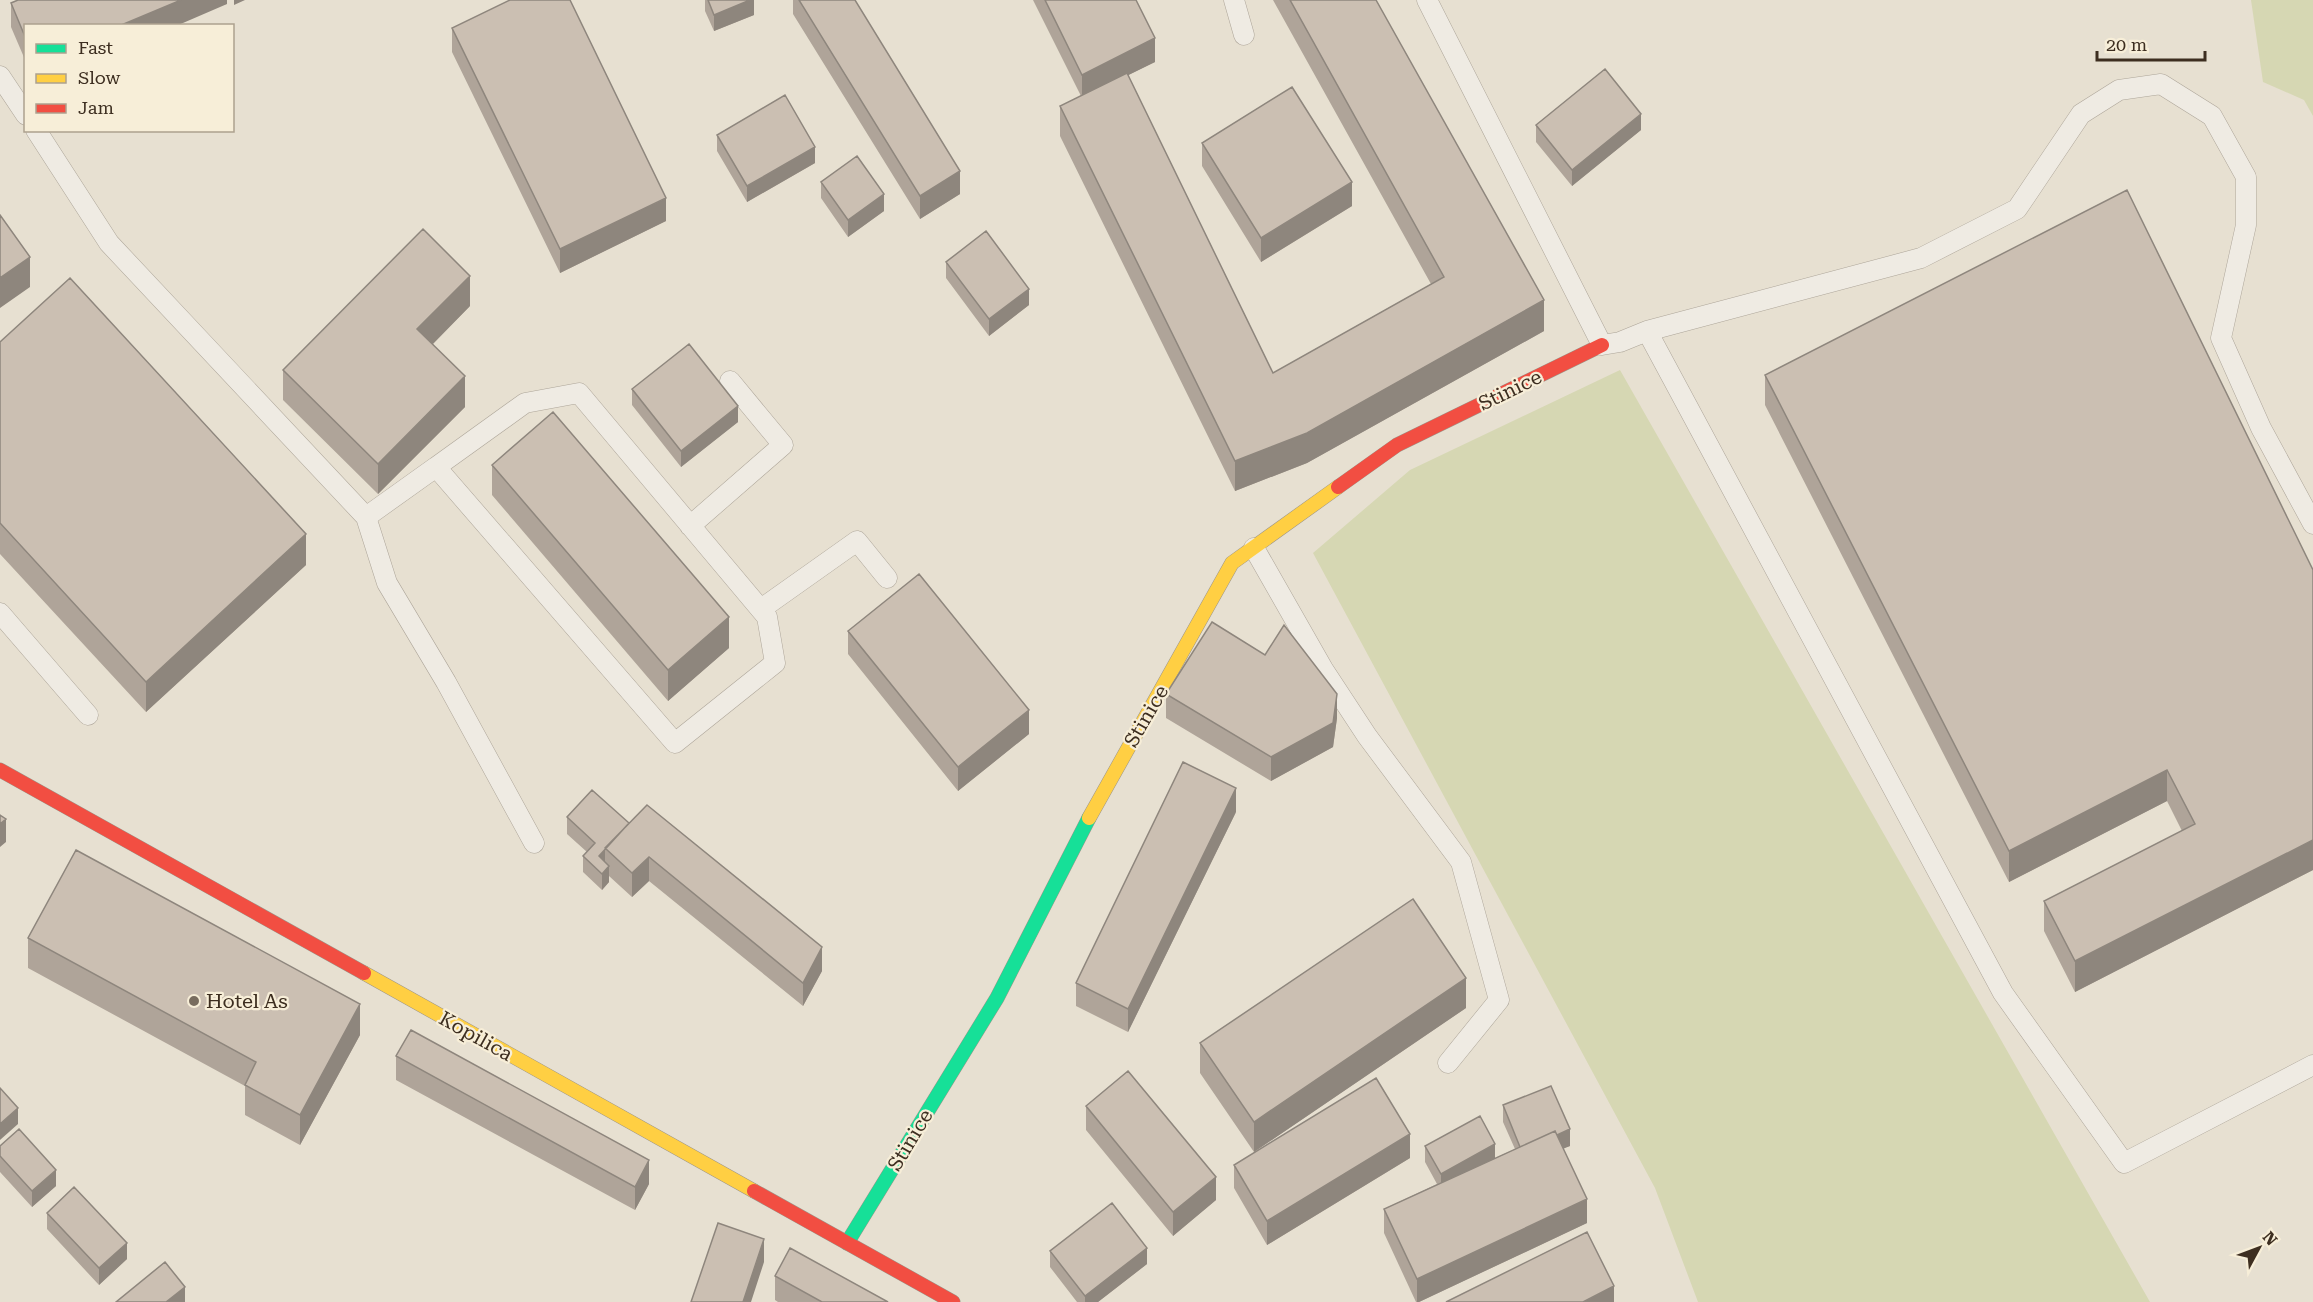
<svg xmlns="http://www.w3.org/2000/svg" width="2313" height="1302" font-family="'Roboto Serif',serif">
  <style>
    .green { fill: #d6d7b3 }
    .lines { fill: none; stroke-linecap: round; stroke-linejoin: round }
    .lane-casing { stroke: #ada599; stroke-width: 21 }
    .fast-casing { stroke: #9c958a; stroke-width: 15 }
    .slow-casing { stroke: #9c958a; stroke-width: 15 }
    .jam-casing { stroke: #9c958a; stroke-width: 15 }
    .lane { stroke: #efebe3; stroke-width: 20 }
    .fast { stroke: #16e098; stroke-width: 14 }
    .slow { stroke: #ffcf43; stroke-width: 14 }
    .jam { stroke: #f24e42; stroke-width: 14 }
    .wall { fill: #afa499 }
    .shaded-wall { fill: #8e867d }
    .building { fill: #cbbfb2; stroke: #8e867d; stroke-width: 1.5 }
    .poi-dot { fill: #786c5e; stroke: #f7eed8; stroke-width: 2 }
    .labels { text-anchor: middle; stroke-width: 4.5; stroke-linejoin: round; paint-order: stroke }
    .street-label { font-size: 20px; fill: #3d2e20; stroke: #f7eed8 }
    .poi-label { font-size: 20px; fill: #3d2e20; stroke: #f7eed8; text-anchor: start }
  </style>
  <rect width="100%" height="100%" fill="#e7e0d1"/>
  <path class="green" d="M 2251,0 L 2313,0 L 2313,116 L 2304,100 L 2263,82 Z
    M 1620,370 L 2150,1302 L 1698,1302 L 1655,1188 L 1313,553 L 1410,470 Z"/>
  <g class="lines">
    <g class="lane-casing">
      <path id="lane" d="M 1234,0 L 1244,35
        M 1427,0 L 1602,345 L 1620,342 L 1647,331 L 2003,993 L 2124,1163 L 2313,1065
        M 0,76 L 26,115
        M 36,130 L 109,243 L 366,517 L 387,583 L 446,682 L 534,843
        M 1647,331 L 1921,258 L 2017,209 L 2081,114 L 2119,90 L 2161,84 L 2212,116 L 2246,177 L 2246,225 L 2221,338 L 2261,428 L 2313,524
        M 366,517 L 436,467 L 675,743 L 775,663 L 767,617 L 579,393 L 525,403 L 436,467
        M 690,526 L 783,445 L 730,381
        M 1254,548 L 1323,669 L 1367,736 L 1461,862 L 1499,1000 L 1448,1063
        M 761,609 L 857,541 L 887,578
        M 0,613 L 88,715"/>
    </g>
    <g class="fast-casing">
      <path id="fast" d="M 847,1243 L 997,998 L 1089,818"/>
    </g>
    <g class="slow-casing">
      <path id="slow" d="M 1089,818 L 1232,563 L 1338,487
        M 364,973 L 754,1191"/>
    </g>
    <g class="jam-casing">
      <path id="jam" d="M 1338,487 L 1397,445 L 1602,345
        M 0,770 L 364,973
        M 754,1191 L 953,1302"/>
    </g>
    <use href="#lane" class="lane"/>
    <use href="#fast" class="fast"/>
    <use href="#slow" class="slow"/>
    <use href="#jam" class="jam"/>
  </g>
  <path class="wall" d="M 227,0 L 227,4 L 26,26 L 26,62 L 11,27 L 11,3 Z
    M 705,0 L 754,0 L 754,15 L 714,31 L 705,11 Z
    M 793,0 L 855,0 L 960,194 L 920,219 L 793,14 Z
    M 1033,0 L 1136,0 L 1155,62 L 1128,75 L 1273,373 L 1431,284 L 1273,0 L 1376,0 L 1544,331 L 1307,463 L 1235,491 L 1060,136 L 1060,106 L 1081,96 Z
    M 452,28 L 666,221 L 560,273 L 452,52 Z
    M 1536,125 L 1641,130 L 1572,186 L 1536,142 Z
    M 717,135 L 815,163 L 747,202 L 717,151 Z
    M 1202,143 L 1352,206 L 1261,262 L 1202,166 Z
    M 821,182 L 884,211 L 848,237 L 821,198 Z
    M 946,262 L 1029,305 L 989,336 L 946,278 Z
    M 470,306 L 433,344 L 465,407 L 378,494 L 283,400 L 283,370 Z
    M 0,342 L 306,565 L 146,712 L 0,554 Z
    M 1765,375 L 2313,870 L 2075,992 L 2044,931 L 2044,901 L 2182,831 L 2167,801 L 2009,882 L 1765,405 Z
    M 632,389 L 738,422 L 681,467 L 632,405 Z
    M 492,465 L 729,648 L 668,701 L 492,495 Z
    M 848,631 L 1029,734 L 958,791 L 848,654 Z
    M 1166,694 L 1337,718 L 1333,747 L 1271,781 L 1166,718 Z
    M 1236,812 L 1128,1032 L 1076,1006 L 1076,983 Z
    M 567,817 L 629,823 L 822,971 L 803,1006 L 649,881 L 632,897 L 609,876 L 609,882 L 602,890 L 583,872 L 583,856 L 587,852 L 567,834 Z
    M 28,938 L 360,1035 L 300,1145 L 245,1115 L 245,1086 L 28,968 Z
    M 1466,1008 L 1254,1152 L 1200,1073 L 1200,1043 Z
    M 396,1056 L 649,1184 L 635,1210 L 396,1080 Z
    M 1503,1105 L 1570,1146 L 1563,1148 L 1587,1223 L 1419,1302 L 1416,1302 L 1384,1233 L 1384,1209 L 1437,1184 L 1425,1162 L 1425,1146 L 1495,1158 L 1515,1149 L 1503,1122 Z
    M 1086,1106 L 1216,1200 L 1173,1236 L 1086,1130 Z
    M 0,1146 L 56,1186 L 32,1207 L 0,1172 Z
    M 1410,1158 L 1267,1245 L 1234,1188 L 1234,1165 Z
    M 47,1213 L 127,1259 L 99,1285 L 47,1229 Z
    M 1050,1251 L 1147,1264 L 1098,1302 L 1077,1302 L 1050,1267 Z
    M 775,1276 L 888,1302 L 778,1302 L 775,1300 Z"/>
  <path class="shaded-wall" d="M 181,0 L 227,0 L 227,4 L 176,26 L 119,26 Z
    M 234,0 L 245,0 L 234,5 Z
    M 750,0 L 754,0 L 754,15 L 714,31 L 714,15 Z
    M 1155,38 L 1155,62 L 1082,98 L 1082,75 Z
    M 1641,114 L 1641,130 L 1572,186 L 1572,170 Z
    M 815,147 L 815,163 L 747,202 L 747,186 Z
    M 960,171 L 960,194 L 920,219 L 920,196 Z
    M 1352,182 L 1352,206 L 1261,262 L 1261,238 Z
    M 884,194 L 884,211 L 848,237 L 848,220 Z
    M 666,198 L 666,221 L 560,273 L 560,249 Z
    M 30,257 L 30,287 L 0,308 L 0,278 Z
    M 470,276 L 470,306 L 417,360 L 417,329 Z
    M 1029,289 L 1029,305 L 989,336 L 989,319 Z
    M 1544,300 L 1544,331 L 1307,463 L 1235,491 L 1235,461 Z
    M 465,376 L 465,407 L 378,494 L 378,464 Z
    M 738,406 L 738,422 L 681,467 L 681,451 Z
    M 306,534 L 306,565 L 146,712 L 146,682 Z
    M 729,617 L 729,648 L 668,701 L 668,670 Z
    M 1337,694 L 1337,718 L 1333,747 L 1271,781 L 1271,757 Z
    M 1029,710 L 1029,734 L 958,791 L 958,767 Z
    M 2167,770 L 2167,801 L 2009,882 L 2009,851 Z
    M 1236,788 L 1236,812 L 1128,1032 L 1128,1009 Z
    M 6,819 L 6,842 L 0,847 L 0,824 Z
    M 2313,840 L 2313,870 L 2075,992 L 2075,961 Z
    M 605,849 L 605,865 L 599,872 L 599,856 Z
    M 649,857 L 649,881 L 632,897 L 632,873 Z
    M 609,866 L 609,882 L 602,890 L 602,874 Z
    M 822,947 L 822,971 L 803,1006 L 803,983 Z
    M 1466,978 L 1466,1008 L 1254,1152 L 1254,1122 Z
    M 360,1004 L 360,1035 L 300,1145 L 300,1115 Z
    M 18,1108 L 18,1124 L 0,1140 L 0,1124 Z
    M 1570,1129 L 1570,1146 L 1521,1166 L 1521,1149 Z
    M 1410,1134 L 1410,1158 L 1267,1245 L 1267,1221 Z
    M 1495,1144 L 1495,1160 L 1441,1190 L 1441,1174 Z
    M 649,1160 L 649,1184 L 635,1210 L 635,1187 Z
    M 56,1170 L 56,1186 L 32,1207 L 32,1191 Z
    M 1216,1177 L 1216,1200 L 1173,1236 L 1173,1212 Z
    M 1587,1199 L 1587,1223 L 1419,1302 L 1417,1302 L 1417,1279 Z
    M 764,1239 L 764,1262 L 751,1302 L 743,1302 Z
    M 127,1243 L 127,1259 L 99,1285 L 99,1268 Z
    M 1147,1248 L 1147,1264 L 1098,1302 L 1085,1302 L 1085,1296 Z
    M 1614,1286 L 1614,1302 L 1583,1302 Z
    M 185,1287 L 185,1302 L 166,1302 Z"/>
  <path class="building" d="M 18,0 L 181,0 L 119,26 L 26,26 L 26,39 L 11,3 Z
    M 510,0 L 570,0 L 666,198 L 560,249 L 452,28 Z
    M 708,0 L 750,0 L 714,15 Z
    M 799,0 L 855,0 L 960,171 L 920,196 Z
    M 1045,0 L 1136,0 L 1155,38 L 1082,75 Z
    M 1290,0 L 1376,0 L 1544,300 L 1307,433 L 1235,461 L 1060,106 L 1127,73 L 1273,373 L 1444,277 Z
    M 1605,69 L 1641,114 L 1572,170 L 1536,125 Z
    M 1292,87 L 1352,182 L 1261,238 L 1202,143 Z
    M 785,95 L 815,147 L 747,186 L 717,135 Z
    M 857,156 L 884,194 L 848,220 L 821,182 Z
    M 2127,190 L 2313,570 L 2313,840 L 2075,961 L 2044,901 L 2195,824 L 2167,770 L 2009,851 L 1765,375 Z
    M 0,215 L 30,257 L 0,278 Z
    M 423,229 L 470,276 L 417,329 L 465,376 L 378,464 L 283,370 Z
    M 986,231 L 1029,289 L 989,319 L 946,262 Z
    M 70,278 L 306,534 L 146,682 L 0,523 L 0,342 Z
    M 689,344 L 738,406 L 681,451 L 632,389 Z
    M 553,412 L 729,617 L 668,670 L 492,465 Z
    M 919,574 L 1029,710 L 958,767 L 848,631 Z
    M 1212,622 L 1265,655 L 1284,625 L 1337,694 L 1333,723 L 1271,757 L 1166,694 Z
    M 1183,762 L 1236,788 L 1128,1009 L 1076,983 Z
    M 592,790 L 629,823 L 599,856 L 609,866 L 602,874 L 583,856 L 595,843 L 567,817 Z
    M 647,805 L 822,947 L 803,983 L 649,857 L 632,873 L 605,848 Z
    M 0,815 L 6,819 L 0,824 Z
    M 76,850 L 360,1004 L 300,1115 L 245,1085 L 256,1062 L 28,938 Z
    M 1413,899 L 1466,978 L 1254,1122 L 1200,1043 Z
    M 411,1030 L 649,1160 L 635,1187 L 396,1056 Z
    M 1128,1071 L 1216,1177 L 1173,1212 L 1086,1106 Z
    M 1376,1078 L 1410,1134 L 1267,1221 L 1234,1165 Z
    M 1551,1086 L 1570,1129 L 1557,1135 L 1555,1131 L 1520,1147 L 1503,1105 Z
    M 0,1088 L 18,1108 L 0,1124 Z
    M 1480,1116 L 1495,1144 L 1441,1174 L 1425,1146 Z
    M 19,1129 L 56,1170 L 32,1191 L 0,1156 L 0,1146 Z
    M 1555,1131 L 1587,1199 L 1417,1279 L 1384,1209 Z
    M 74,1187 L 127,1243 L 99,1268 L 47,1213 Z
    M 1112,1203 L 1147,1248 L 1085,1296 L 1050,1251 Z
    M 718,1223 L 764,1239 L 743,1302 L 691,1302 Z
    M 1587,1232 L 1614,1286 L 1583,1302 L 1446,1302 Z
    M 790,1248 L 888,1302 L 822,1302 L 775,1276 Z
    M 165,1262 L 185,1287 L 166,1302 L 116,1302 Z"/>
  <circle class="poi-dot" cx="194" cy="1001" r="6"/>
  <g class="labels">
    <g class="street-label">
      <text transform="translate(1510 390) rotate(-26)" y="7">Stinice</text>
      <text transform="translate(1146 716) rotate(-60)" y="7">Stinice</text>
      <text transform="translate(476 1036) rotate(29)" y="7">Kopilica</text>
      <text transform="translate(910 1140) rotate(-59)" y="7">Stinice</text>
    </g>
    <g class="poi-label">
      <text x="206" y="1008">Hotel As</text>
    </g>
  </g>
  <rect x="24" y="24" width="210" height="108" fill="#f7eed8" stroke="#ada18e" stroke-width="1.5"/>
  <rect x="36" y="44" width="30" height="9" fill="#16e098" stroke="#ada18e" stroke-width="1.5"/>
  <text x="78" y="54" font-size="18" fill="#3d2e20">Fast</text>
  <rect x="36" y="74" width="30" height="9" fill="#ffcf43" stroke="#ada18e" stroke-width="1.5"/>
  <text x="78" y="84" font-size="18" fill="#3d2e20">Slow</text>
  <rect x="36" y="104" width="30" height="9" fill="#f24e42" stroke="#ada18e" stroke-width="1.5"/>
  <text x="78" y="114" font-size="18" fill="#3d2e20">Jam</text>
  <g transform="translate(2259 1248) rotate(49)" stroke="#f7eed8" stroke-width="4.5" paint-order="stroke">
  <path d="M0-4.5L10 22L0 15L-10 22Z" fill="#3d2e20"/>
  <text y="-9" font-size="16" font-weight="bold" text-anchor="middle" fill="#3d2e20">N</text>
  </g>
  <path d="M2097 51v9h108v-9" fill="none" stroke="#3d2e20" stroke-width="3"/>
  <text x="2106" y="51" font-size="18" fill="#3d2e20" stroke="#f7eed8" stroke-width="4.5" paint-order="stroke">20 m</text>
</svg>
